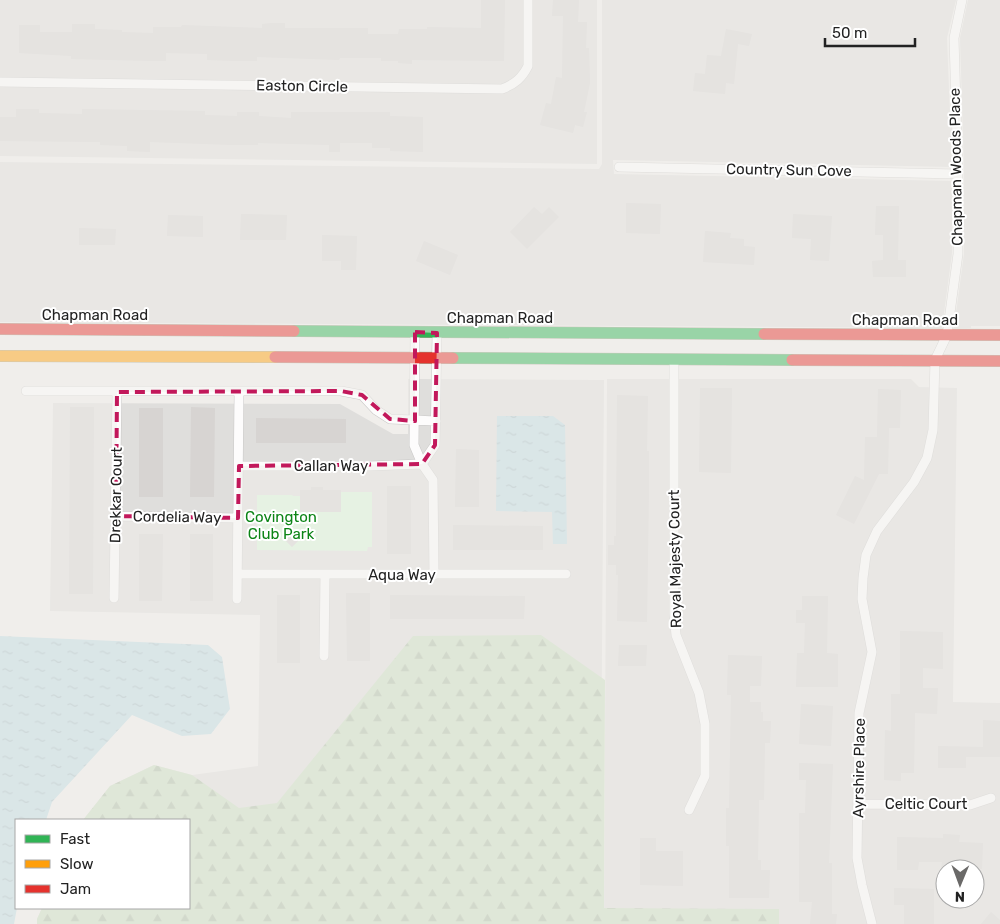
<svg xmlns="http://www.w3.org/2000/svg" width="1000" height="924" font-family="Rubik,sans-serif">
  <style>
    .residential { fill: #dfdedc; fill-rule: evenodd }
    .forest { fill: url(#forest-firs) }
    .park { fill: #daf5da }
    .water { fill: url(#water-ripples) }
    .building { fill: #d7d4d2 }
    .lines { fill: none; stroke-linecap: round; stroke-linejoin: round }
    .street-casing { stroke: #c9c8c7; stroke-width: 10 }
    .fast-casing { stroke: #999a82; stroke-width: 12 }
    .slow-casing { stroke: #999a82; stroke-width: 12 }
    .jam-casing { stroke: #999a82; stroke-width: 12 }
    .street { stroke: #fdfcfc; stroke-width: 9 }
    .fast { stroke: #30b455; stroke-width: 11 }
    .slow { stroke: #ff9f0a; stroke-width: 11 }
    .jam { stroke: #e5322d; stroke-width: 11 }
    .marked { fill: none; stroke: #c2185b; stroke-width: 4; stroke-dasharray: 10 6; stroke-linejoin: round }
    .labels { text-anchor: middle; stroke-width: 4; stroke-linejoin: round; paint-order: stroke }
    .street-label { font-size: 15px; fill: #222; stroke: #fff }
    .park-label { font-size: 15px; fill: #0c8416; stroke: #fff }
  </style>
  <defs>
    <pattern id="forest-firs" width="22" height="20" patternUnits="userSpaceOnUse" patternTransform="scale(1.25)"><rect width="22" height="20" fill="#cbdec1"/><path d="M5 1l3.5 6h-7zM16 11l3.5 6h-7z" fill="#aebea6"/></pattern>
    <pattern id="water-ripples" width="26" height="14" patternUnits="userSpaceOnUse" patternTransform="scale(1.25)"><rect width="26" height="14" fill="#bfdbe3"/><path d="M2 4q2-2 4 0t4 0M15 11q2-2 4 0t4 0" fill="none" stroke="#a4bcc2"/></pattern>
  </defs>
  <rect width="100%" height="100%" fill="#f0eeeb"/>
  <path class="residential" d="M 0,0 L 597,0 L 597,164 L 0,156 Z
    M 602,0 L 956,0 L 947,38 L 952,167 L 613,160 L 614,174 L 952,181 L 952,253 L 942,328 L 0,322 L 0,162 L 599,169 L 602,164 Z
    M 968,0 L 1000,0 L 1000,326 L 971,326 L 971,328 L 954,328 L 964,254 L 964,167 L 960,38 Z
    M 408,379 L 604,380 L 600,924 L 37,924 L 37,919 L 42,908 L 189,908 L 189,820 L 83,820 L 110,786 L 154,765 L 192,775 L 258,766 L 260,615 L 50,611 L 53,403 L 340,404 L 393,434 L 408,434 Z
    M 607,379 L 911,379 L 919,387 L 957,388 L 953,702 L 1000,703 L 1000,924 L 604,924 ZM 945,869 L 975,869 L 975,899 L 945,899 Z"/>
  <path class="forest" d="M 541,635 L 605,680 L 604,908 L 779,909 L 779,924 L 37,924 L 37,919 L 42,908 L 189,908 L 189,820 L 83,820 L 110,786 L 154,765 L 192,775 L 239,808 L 277,803 L 413,636 Z"/>
  <path class="park" d="M 341,492 L 372,492 L 372,547 L 368,547 L 367,551 L 257,550 L 257,495 L 292,495 L 293,496 L 300,496 L 301,512 L 341,512 Z"/>
  <path class="water" d="M 497,416 L 553,416 L 565,425 L 567,544 L 553,544 L 552,512 L 496,511 Z
    M 0,636 L 208,645 L 222,657 L 230,709 L 211,734 L 182,736 L 132,715 L 52,802 L 46,820 L 16,820 L 17,908 L 14,924 L 0,924 Z"/>
  <path class="building" d="M 481,0 L 505,0 L 504,61 L 412,60 L 412,64 L 398,63 L 398,61 L 381,61 L 381,58 L 340,58 L 339,60 L 257,57 L 257,61 L 235,61 L 207,60 L 207,54 L 166,53 L 166,61 L 152,61 L 71,59 L 71,56 L 19,53 L 19,25 L 40,25 L 40,32 L 72,32 L 72,24 L 95,24 L 95,29 L 122,30 L 122,32 L 153,33 L 153,27 L 181,27 L 182,25 L 262,28 L 262,24 L 272,23 L 285,23 L 285,28 L 368,28 L 368,34 L 398,34 L 399,29 L 427,29 L 427,27 L 481,28 Z
    M 553,0 L 579,0 L 578,22 L 587,22 L 586,48 L 589,48 L 590,83 L 584,112 L 587,112 L 583,127 L 575,125 L 573,133 L 540,125 L 546,103 L 551,104 L 556,77 L 562,78 L 563,16 L 552,16 Z
    M 726,29 L 752,34 L 749,46 L 738,44 L 734,84 L 726,83 L 725,94 L 693,91 L 695,73 L 705,74 L 707,55 L 721,56 Z
    M 16,109 L 39,109 L 39,113 L 82,114 L 82,109 L 205,111 L 205,115 L 237,116 L 237,112 L 259,112 L 259,116 L 291,118 L 291,112 L 390,112 L 390,116 L 423,117 L 423,152 L 390,151 L 390,148 L 372,148 L 372,143 L 340,143 L 340,152 L 329,152 L 329,145 L 258,143 L 258,145 L 232,145 L 150,142 L 150,152 L 127,151 L 127,146 L 100,145 L 100,142 L 0,141 L 0,117 L 16,117 Z
    M 626,203 L 661,204 L 660,234 L 626,233 Z
    M 876,206 L 899,206 L 898,260 L 906,260 L 906,277 L 873,277 L 872,261 L 883,260 L 883,235 L 875,235 Z
    M 534,207 L 542,214 L 549,207 L 559,217 L 527,249 L 510,232 Z
    M 241,214 L 287,215 L 286,240 L 240,240 Z
    M 793,214 L 832,216 L 829,261 L 810,260 L 811,239 L 792,238 Z
    M 168,215 L 203,216 L 203,237 L 167,236 Z
    M 79,228 L 116,229 L 115,245 L 79,245 Z
    M 705,231 L 731,233 L 730,238 L 744,239 L 744,246 L 755,247 L 754,265 L 703,262 Z
    M 322,235 L 357,236 L 356,270 L 341,270 L 341,261 L 322,261 Z
    M 424,241 L 458,255 L 450,275 L 416,261 Z
    M 700,388 L 732,388 L 731,473 L 699,472 Z
    M 878,389 L 901,390 L 900,428 L 889,428 L 888,474 L 879,474 L 854,524 L 836,515 L 855,476 L 864,480 L 865,437 L 877,437 Z
    M 617,395 L 648,396 L 647,451 L 649,451 L 649,489 L 647,622 L 617,621 L 618,575 L 616,575 L 616,565 L 608,565 L 608,545 L 614,545 L 614,536 L 616,536 Z
    M 70,407 L 94,407 L 93,594 L 69,594 Z
    M 191,407 L 215,408 L 214,497 L 190,497 Z
    M 139,408 L 163,408 L 163,497 L 139,497 Z
    M 256,418 L 346,419 L 346,443 L 256,443 Z
    M 456,449 L 479,450 L 479,507 L 455,507 Z
    M 387,486 L 411,486 L 411,554 L 387,554 Z
    M 311,487 L 323,487 L 323,490 L 341,490 L 341,512 L 300,512 L 300,490 L 311,490 Z
    M 453,525 L 543,526 L 543,550 L 453,550 Z
    M 292,529 L 301,538 L 292,547 L 283,538 Z
    M 139,534 L 163,534 L 162,601 L 139,601 Z
    M 190,534 L 213,534 L 213,601 L 190,601 Z
    M 346,593 L 370,593 L 370,661 L 347,661 Z
    M 277,595 L 300,595 L 300,663 L 277,663 Z
    M 390,595 L 525,596 L 524,619 L 390,619 Z
    M 802,596 L 828,596 L 827,653 L 838,654 L 838,687 L 796,687 L 797,653 L 804,653 L 805,623 L 796,623 L 796,610 L 802,610 Z
    M 900,631 L 943,632 L 943,669 L 923,668 L 923,688 L 938,688 L 937,714 L 915,713 L 914,773 L 901,773 L 901,781 L 884,780 L 885,730 L 891,731 L 891,694 L 900,694 Z
    M 619,645 L 647,645 L 646,666 L 618,666 Z
    M 728,655 L 762,656 L 761,686 L 750,686 L 750,702 L 761,702 L 761,712 L 763,712 L 763,721 L 771,721 L 770,743 L 765,743 L 764,800 L 759,800 L 758,860 L 761,860 L 761,870 L 770,870 L 769,898 L 729,898 L 729,846 L 726,846 L 726,808 L 729,808 L 730,752 L 731,695 L 727,695 Z
    M 801,704 L 833,706 L 831,746 L 799,744 Z
    M 983,720 L 1000,721 L 1000,757 L 966,757 L 966,768 L 938,768 L 938,746 L 983,747 Z
    M 799,763 L 833,764 L 829,863 L 832,863 L 832,914 L 837,914 L 836,924 L 810,924 L 812,902 L 799,902 L 799,813 L 805,813 L 806,780 L 799,780 Z
    M 943,834 L 960,835 L 959,842 L 983,843 L 982,869 L 941,869 L 942,862 L 919,862 L 918,870 L 897,870 L 897,837 L 943,838 Z
    M 640,838 L 656,838 L 656,851 L 683,851 L 683,886 L 640,885 Z
    M 894,888 L 934,889 L 934,924 L 904,924 L 904,905 L 894,905 Z
    M 991,912 L 1000,920 L 1000,924 L 981,924 Z"/>
  <g class="lines">
    <g class="street-casing">
      <path id="street" d="M 0,82 L 502,89 C 515,84 522,78 528,66 L 528,0
        M 619,167 L 958,174
        M 415,332 L 414,445 L 422,464 L 433,480 L 434,575
        M 674,359 L 674,614 L 676,635 L 699,693 L 705,724 L 705,776 L 689,810
        M 26,391 L 341,391 L 362,395 L 376,410 L 390,419 L 436,421
        M 422,464 L 435,445 L 437,333
        M 239,466 L 369,466 L 422,464
        M 116,516 L 238,518
        M 238,574 L 566,574
        M 114,598 L 117,392
        M 237,599 L 239,392
        M 324,656 L 325,574
        M 859,804 L 970,805 L 991,798
        M 872,924 L 862,885 L 857,858 L 859,713 L 872,652 L 862,599 L 863,578 L 866,555 L 877,531 L 914,482 L 927,458 L 933,430 L 935,360 L 947,335 L 958,254 L 958,174 L 954,38 L 962,0"/>
    </g>
    <g class="fast-casing">
      <path id="fast" d="M 294,331 L 764,334
        M 453,358 L 792,360"/>
    </g>
    <g class="slow-casing">
      <path id="slow" d="M 0,356 L 275,357"/>
    </g>
    <g class="jam-casing">
      <path id="jam" d="M 0,329 L 294,331
        M 764,334 L 1000,335
        M 275,357 L 453,358
        M 792,360 L 1000,361"/>
    </g>
    <use href="#street" class="street"/>
    <use href="#fast" class="fast"/>
    <use href="#slow" class="slow"/>
    <use href="#jam" class="jam"/>
  </g>
  <path d="M0 0H1000V924H0ZM 415,332 L 437,333 L 435,445 L 422,464 L 239,466 L 238,518 L 116,516 L 117,392 L 341,391 L 362,395 L 390,419 L 415,421 Z" fill="#f0eeeb" fill-opacity=".55" fill-rule="evenodd"/>
  <path class="marked" d="M 415,332 L 437,333 L 435,445 L 422,464 L 239,466 L 238,518 L 116,516 L 117,392 L 341,391 L 362,395 L 390,419 L 415,421 Z"/>
  <g class="labels">
    <g class="street-label">
      <text transform="translate(302 86) rotate(1)" y="5">Easton Circle</text>
      <text transform="translate(956 167) rotate(-91)" y="5">Chapman Woods Place</text>
      <text transform="translate(789 170) rotate(1)" y="5">Country Sun Cove</text>
      <text x="95" y="320">Chapman Road</text>
      <text x="500" y="323">Chapman Road</text>
      <text x="905" y="325">Chapman Road</text>
      <text x="331" y="471">Callan Way</text>
      <text transform="translate(116 495) rotate(-89)" y="5">Drekkar Court</text>
      <text transform="translate(177 517) rotate(1)" y="5">Cordelia Way</text>
      <text transform="translate(675 559) rotate(-91)" y="5">Royal Majesty Court</text>
      <text x="402" y="580">Aqua Way</text>
      <text transform="translate(859 768) rotate(-89)" y="5">Ayrshire Place</text>
      <text x="926" y="809">Celtic Court</text>
    </g>
    <g class="park-label">
      <text x="281" y="522">Covington<tspan x="281" dy="17">Club Park</tspan></text>
    </g>
  </g>
  <rect x="15" y="819" width="175" height="90" fill="#ffffff" stroke="#a7a7a7"/>
  <rect x="25" y="835" width="25" height="8" fill="#30b455" stroke="#a7a7a7"/>
  <text x="60" y="844" font-size="15" fill="#222222">Fast</text>
  <rect x="25" y="860" width="25" height="8" fill="#ff9f0a" stroke="#a7a7a7"/>
  <text x="60" y="869" font-size="15" fill="#222222">Slow</text>
  <rect x="25" y="885" width="25" height="8" fill="#e5322d" stroke="#a7a7a7"/>
  <text x="60" y="894" font-size="15" fill="#222222">Jam</text>
  <g transform="translate(960 884) rotate(181)"><circle r="24" fill="#ffffff" stroke="#a7a7a7"/>
  <path d="M0-4L9 19L0 12L-9 19Z" fill="#6a6968"/>
  <text y="-8" font-size="14" font-weight="bold" text-anchor="middle" fill="#222222">N</text>
  </g>
  <path d="M825 38v8h90v-8" fill="none" stroke="#222222" stroke-width="2.5"/>
  <text x="832" y="38" font-size="15" fill="#222222" stroke="#ffffff" stroke-width="4" paint-order="stroke">50 m</text>
</svg>
